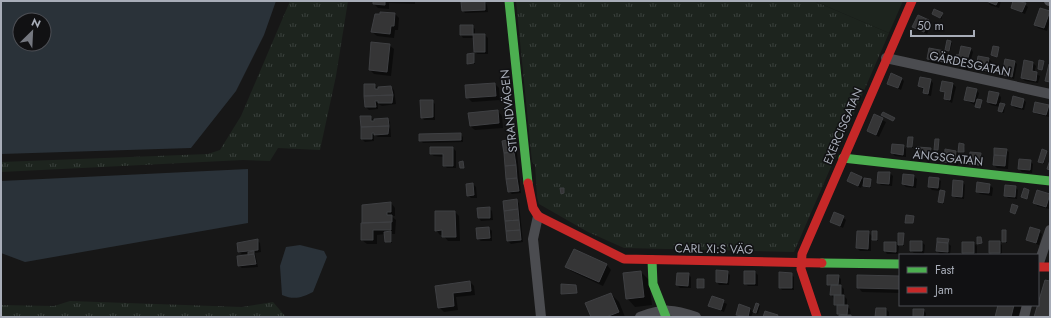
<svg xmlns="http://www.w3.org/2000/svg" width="1051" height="318" font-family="Jost,sans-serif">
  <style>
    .grass { fill: url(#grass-tufts) }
    .garden { fill: #1d241e }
    .water { fill: #2a3239; fill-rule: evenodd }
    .shadow { fill: #0007 }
    .building { fill: #353536; stroke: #3f4043 }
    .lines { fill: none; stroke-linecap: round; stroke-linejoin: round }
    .street { stroke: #4b4c50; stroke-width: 10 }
    .fast { stroke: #4caf50; stroke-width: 9 }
    .jam { stroke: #c62828; stroke-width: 9 }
    .labels { text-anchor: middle; stroke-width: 3; stroke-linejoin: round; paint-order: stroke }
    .street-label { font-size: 12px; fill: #a8adb8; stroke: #111113 }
  </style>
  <defs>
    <pattern id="grass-tufts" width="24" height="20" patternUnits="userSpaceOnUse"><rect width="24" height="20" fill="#1d241e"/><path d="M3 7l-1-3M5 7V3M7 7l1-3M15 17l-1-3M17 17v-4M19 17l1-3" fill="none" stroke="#3b413d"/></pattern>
  </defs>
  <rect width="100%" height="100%" fill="#171717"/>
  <path class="grass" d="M 290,1 L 348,1 L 336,76 L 320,150 L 278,148 L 270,161 L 243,160 L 1,172 L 1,162 L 208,154 L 220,150 L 241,116 Z
    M 516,1 L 814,1 L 889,33 L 794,252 L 624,248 L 588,232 L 539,204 L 537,197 L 535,165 L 532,162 Z
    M 70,301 L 242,307 L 273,302 L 286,317 L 1,317 L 1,305 L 54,306 Z"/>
  <path class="garden" d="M 814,1 L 903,1 L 889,33 Z"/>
  <path class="water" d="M 1,1 L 276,1 L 264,35 L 236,91 L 191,148 L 1,154 ZM 20,20 L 44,20 L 44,44 L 20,44 Z
    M 248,169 L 248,223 L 25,262 L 1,253 L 1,181 Z
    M 300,245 L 324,251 L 327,257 L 313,292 C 301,298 294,300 282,295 L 280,266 L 286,247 Z"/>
  <path class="shadow" d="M 374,1 L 415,1 L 415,4 L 389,3 L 389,9 L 378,8 L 374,4 Z
    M 987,1 L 1001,1 L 999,8 L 990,5 Z
    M 1014,1 L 1025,4 L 1028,7 L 1025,14 L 1012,8 Z
    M 485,2 L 487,5 L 488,12 L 465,13 L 463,10 Z
    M 1049,12 L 1050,21 L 1047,31 L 1038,28 L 1035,25 Z
    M 942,13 L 942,19 L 933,14 Z
    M 395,14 L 399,18 L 398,30 L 395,30 L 394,38 L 377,36 L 372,32 Z
    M 929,21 L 931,24 L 927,34 L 913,26 Z
    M 472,26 L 475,29 L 475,35 L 485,35 L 488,38 L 488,54 L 477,54 L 475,51 L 475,38 L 463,38 L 461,35 Z
    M 948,41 L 952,43 L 950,51 L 947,51 Z
    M 389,45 L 394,49 L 391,76 L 374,74 L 370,70 Z
    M 971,49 L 973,52 L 968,70 L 958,67 L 955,64 L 960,56 Z
    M 944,52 L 947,55 L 945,65 L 931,62 L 928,59 Z
    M 473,54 L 475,64 L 470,64 L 468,63 Z
    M 979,57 L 989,59 L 992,62 L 990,73 L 980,71 L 977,68 Z
    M 1014,62 L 1017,64 L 1014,79 L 1006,77 L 1003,75 Z
    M 1025,62 L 1033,63 L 1036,66 L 1034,73 L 1040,76 L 1038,83 L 1025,81 L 1022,78 Z
    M 901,78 L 904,81 L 901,90 L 888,83 Z
    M 930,80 L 933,83 L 931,96 L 927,95 L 924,92 L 924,90 L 919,86 Z
    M 495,84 L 499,88 L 500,100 L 472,102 L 467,97 Z
    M 953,84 L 956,87 L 952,103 L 945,99 L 946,94 L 941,90 Z
    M 374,85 L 379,89 L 391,87 L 394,90 L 396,104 L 382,106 L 378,104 L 378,109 L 369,110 L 366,107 Z
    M 976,90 L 979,93 L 977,100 L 982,102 L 981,108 L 965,100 Z
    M 998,94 L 1001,97 L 1000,104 L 1005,106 L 1004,113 L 999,111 L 1000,107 L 991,105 L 988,102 Z
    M 1023,100 L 1026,102 L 1024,110 L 1015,108 L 1012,105 Z
    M 432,101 L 435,104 L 435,120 L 424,120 L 422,117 Z
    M 1048,106 L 1050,108 L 1049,117 L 1037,114 L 1034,112 Z
    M 498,111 L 502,116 L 503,128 L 475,130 L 470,126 Z
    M 875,116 L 886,122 L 879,137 L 868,131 Z
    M 370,117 L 375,121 L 387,119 L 390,122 L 391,137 L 378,137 L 374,135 L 374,141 L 365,142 L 362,139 Z
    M 460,134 L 463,137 L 463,142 L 423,143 L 420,140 Z
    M 913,138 L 913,148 L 909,148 L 908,146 Z
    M 513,140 L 516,143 L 521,193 L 512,194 L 509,192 Z
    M 960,144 L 965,146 L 964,153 L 959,152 Z
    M 904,146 L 906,149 L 906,157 L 895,156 L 892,153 Z
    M 431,148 L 453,148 L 456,151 L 456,168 L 447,168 L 444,165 L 444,157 L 434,156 L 431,154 Z
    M 931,149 L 934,152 L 933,160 L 920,159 L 917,156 Z
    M 1006,150 L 1009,152 L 1008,169 L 997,168 L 994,165 Z
    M 946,151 L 956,152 L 959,155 L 958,165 L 948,164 L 945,161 Z
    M 1046,152 L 1044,164 L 1041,162 Z
    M 980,154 L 983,157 L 982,164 L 972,163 L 972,165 L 982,167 L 973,166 L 970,163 Z
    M 1030,161 L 1033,164 L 1032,173 L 1022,172 L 1019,169 Z
    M 890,173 L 893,176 L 892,186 L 881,185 L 878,182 Z
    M 914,176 L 917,179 L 916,188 L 906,187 L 903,184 Z
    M 861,177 L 864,180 L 861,188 L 848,181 Z
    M 938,179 L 941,181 L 940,191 L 932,190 L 929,187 Z
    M 871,180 L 871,188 L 865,187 L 864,186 Z
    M 963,182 L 965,185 L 964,199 L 956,198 L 953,195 Z
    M 473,184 L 476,187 L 477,198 L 471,198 L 468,195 Z
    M 990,185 L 993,188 L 992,196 L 980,194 L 977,192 Z
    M 1015,187 L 1018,190 L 1017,199 L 1008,198 L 1005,195 Z
    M 1029,191 L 1028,199 L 1024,198 L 1023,197 Z
    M 944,192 L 944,204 L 941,203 L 939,202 Z
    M 1049,195 L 1049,209 L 1037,206 L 1035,203 Z
    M 516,200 L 519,203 L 523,242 L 511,244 L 508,241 Z
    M 391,203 L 395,208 L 395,216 L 391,216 L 396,220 L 395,234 L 392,234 L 392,243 L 386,242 L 385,234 L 377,235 L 377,244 L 367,244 L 362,240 Z
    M 489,208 L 492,211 L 493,220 L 481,221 L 479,218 Z
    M 455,212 L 459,216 L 460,241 L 448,241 L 443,235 L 440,235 L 436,230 Z
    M 843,217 L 846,220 L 843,228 L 831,221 Z
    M 489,228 L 492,231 L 492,241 L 481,241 L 478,239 Z
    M 1006,231 L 1007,243 L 1004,243 L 1003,242 Z
    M 1039,231 L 1042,234 L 1039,245 L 1027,240 Z
    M 868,232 L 873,237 L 877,232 L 878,241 L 871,238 L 871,251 L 860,251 L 857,248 Z
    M 903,234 L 904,246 L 900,246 L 899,245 Z
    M 257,240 L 260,243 L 261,252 L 255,253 L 258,267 L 242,268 L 239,266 L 250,256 L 249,254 L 242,254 L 239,252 Z
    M 948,240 L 949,243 L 948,243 L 951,246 L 950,255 L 940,254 L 937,251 Z
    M 922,242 L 925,245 L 924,254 L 914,253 L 911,251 Z
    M 999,242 L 1002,245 L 1002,255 L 993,255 L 990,252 Z
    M 896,243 L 899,246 L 898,254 L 887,254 L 885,251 Z
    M 974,243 L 977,246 L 977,255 L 966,255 L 963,252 Z
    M 574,250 L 607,265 L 611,270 L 603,286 L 571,271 L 566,266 Z
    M 641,272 L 649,280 L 652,305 L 635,307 L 627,298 Z
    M 727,272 L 730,275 L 729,285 L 719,285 L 717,282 Z
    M 755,272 L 758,275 L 758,286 L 748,286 L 745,283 Z
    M 688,274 L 691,277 L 691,288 L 680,288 L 677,285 Z
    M 791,274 L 794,277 L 794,290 L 782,290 L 780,287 Z
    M 838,276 L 841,279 L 841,286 L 844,289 L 844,296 L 847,299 L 847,306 L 850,309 L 851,317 L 840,317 L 838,314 L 838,307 L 831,294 L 832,288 L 828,284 Z
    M 900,278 L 900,293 L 862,292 L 858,287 Z
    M 703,280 L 704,289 L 699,289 L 698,288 Z
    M 470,282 L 474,286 L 475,295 L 456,297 L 458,310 L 444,312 L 439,307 L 436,286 Z
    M 576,286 L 577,293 L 562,294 Z
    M 611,294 L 619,302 L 625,317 L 592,317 Z
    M 712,297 L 727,304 L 724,312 L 710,306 Z
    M 757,305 L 760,306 L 758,314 L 754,312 Z
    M 999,305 L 1022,305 L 1018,317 L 996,317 Z
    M 740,306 L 750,309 L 753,312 L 751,317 L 739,317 L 737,315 Z
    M 886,309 L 889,312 L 889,317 L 876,317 Z
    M 923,310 L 926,313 L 926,317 L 914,317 Z"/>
  <path class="building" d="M 373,1 L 385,1 L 385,5 L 373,4 Z
    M 485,1 L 485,10 L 462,11 L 461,2 Z
    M 986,1 L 998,1 L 996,5 Z
    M 1013,1 L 1026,3 L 1022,12 L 1011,8 Z
    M 1040,8 L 1050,11 L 1044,28 L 1034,25 Z
    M 934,9 L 943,13 L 940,18 L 932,14 Z
    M 380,12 L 395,13 L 394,26 L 391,26 L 390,34 L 371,32 L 375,14 L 380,14 Z
    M 918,15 L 929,20 L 924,32 L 912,27 Z
    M 460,25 L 473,25 L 473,35 L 460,35 Z
    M 473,34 L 485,34 L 485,52 L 474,52 Z
    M 947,40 L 951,41 L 949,51 L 945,50 Z
    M 371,42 L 390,44 L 387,72 L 369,70 Z
    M 961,46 L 971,48 L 965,67 L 954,65 L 956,55 L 959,55 Z
    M 993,46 L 999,47 L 997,57 L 991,55 Z
    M 929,48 L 945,51 L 943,62 L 927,59 Z
    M 474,53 L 474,63 L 467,64 L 467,54 Z
    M 978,56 L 989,58 L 987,71 L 976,69 Z
    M 1005,59 L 1015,61 L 1012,77 L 1002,75 Z
    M 1024,60 L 1033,62 L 1032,71 L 1037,72 L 1036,81 L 1021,78 Z
    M 1039,60 L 1044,61 L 1042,70 L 1038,69 Z
    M 1049,64 L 1050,64 L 1050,82 L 1045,81 Z
    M 891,73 L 902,78 L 898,88 L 887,84 Z
    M 920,77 L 931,79 L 928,94 L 923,93 L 924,88 L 918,86 Z
    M 942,81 L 953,83 L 950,100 L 944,99 L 945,92 L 940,91 Z
    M 495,83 L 496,96 L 466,98 L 465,85 Z
    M 364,84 L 375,84 L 375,89 L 378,89 L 378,87 L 391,86 L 393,95 L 364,96 Z
    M 967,87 L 977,89 L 974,102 L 964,100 Z
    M 989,91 L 999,93 L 996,104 L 987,102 Z
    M 393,95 L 392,103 L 378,103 L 378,101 L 375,101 L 376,107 L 365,107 L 364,96 Z
    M 1013,96 L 1024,99 L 1022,108 L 1011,105 Z
    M 977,99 L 982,100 L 980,108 L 975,107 Z
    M 420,100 L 433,100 L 433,117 L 421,118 Z
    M 1035,102 L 1049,105 L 1046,115 L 1033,112 Z
    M 1000,103 L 1005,104 L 1002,112 L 998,111 Z
    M 498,110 L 499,123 L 470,126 L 468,113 Z
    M 883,112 L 895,118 L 893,121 L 881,115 Z
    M 874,114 L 883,118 L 876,135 L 867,131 Z
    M 360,116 L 371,116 L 371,121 L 374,121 L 374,119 L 388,118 L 389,126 L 361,127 Z
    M 389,126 L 388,134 L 374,135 L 374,133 L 372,133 L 372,139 L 361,139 L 361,127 Z
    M 461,133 L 461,140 L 419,141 L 419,134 Z
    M 908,137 L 913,137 L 912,147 L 907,147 Z
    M 513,139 L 514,152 L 504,153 L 502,141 Z
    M 935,139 L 939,139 L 938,150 L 934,150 Z
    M 959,143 L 964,144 L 964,152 L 958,152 Z
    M 892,144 L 904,145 L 903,155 L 891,153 Z
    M 430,147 L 453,147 L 453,166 L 443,166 L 443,154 L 430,154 Z
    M 917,147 L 931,148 L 930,158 L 916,156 Z
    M 994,148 L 1007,149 L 1006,156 L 994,155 Z
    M 945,149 L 956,151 L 955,163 L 944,162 Z
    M 1042,149 L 1047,151 L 1043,163 L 1038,162 Z
    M 514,152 L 516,165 L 505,166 L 504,153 Z
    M 970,152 L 981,153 L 979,165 L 969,164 Z
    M 994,155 L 1006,156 L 1005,166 L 993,165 Z
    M 1019,159 L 1031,160 L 1030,170 L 1018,169 Z
    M 1050,160 L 1050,170 L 1047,169 Z
    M 463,161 L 464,168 L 460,168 L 459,162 Z
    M 516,165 L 517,178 L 506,179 L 505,166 Z
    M 851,172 L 862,177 L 858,186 L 847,181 Z
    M 878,172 L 890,172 L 889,184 L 877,183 Z
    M 903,174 L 914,175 L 913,186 L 902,184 Z
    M 929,177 L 939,178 L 938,188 L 928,187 Z
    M 517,178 L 519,191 L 508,192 L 506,179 Z
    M 864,178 L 871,179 L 870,187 L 863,186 Z
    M 953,180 L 963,181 L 962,197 L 952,196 Z
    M 977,182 L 990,184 L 989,193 L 976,192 Z
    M 473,183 L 474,195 L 467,196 L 466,184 Z
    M 1005,185 L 1016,186 L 1015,197 L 1004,196 Z
    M 560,188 L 564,188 L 564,193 L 561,194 Z
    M 1024,188 L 1029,190 L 1027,199 L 1021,197 Z
    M 940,190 L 945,191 L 943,203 L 938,202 Z
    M 1037,190 L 1050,194 L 1046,207 L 1033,203 Z
    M 517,199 L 518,209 L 504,211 L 503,201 Z
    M 391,202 L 391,212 L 387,212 L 387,215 L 392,215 L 392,222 L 362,223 L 362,205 Z
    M 1012,204 L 1018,206 L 1015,214 L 1010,212 Z
    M 490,207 L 490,218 L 478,218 L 477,208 Z
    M 518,209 L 519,220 L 505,221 L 504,211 Z
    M 435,211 L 455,211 L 456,237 L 442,237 L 442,230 L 435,231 Z
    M 834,212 L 844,216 L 840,226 L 830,222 Z
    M 906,215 L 914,216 L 913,223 L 905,223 Z
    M 519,220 L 520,230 L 506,231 L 505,221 Z
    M 391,222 L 391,230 L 373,230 L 373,240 L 361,240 L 361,223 Z
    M 489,227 L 490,238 L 477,239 L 476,228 Z
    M 1030,227 L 1040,230 L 1036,243 L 1026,240 Z
    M 520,230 L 521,240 L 507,241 L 506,231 Z
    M 1002,230 L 1006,230 L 1006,242 L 1002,242 Z
    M 391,231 L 391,242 L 385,242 L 384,232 Z
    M 857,231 L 869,231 L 868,249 L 856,248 Z
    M 872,231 L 877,231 L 877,240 L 872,240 Z
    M 898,233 L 904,233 L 903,245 L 898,245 Z
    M 977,237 L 981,237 L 982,243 L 977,244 Z
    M 937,238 L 949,239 L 948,243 L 937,242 Z
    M 258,239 L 258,250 L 238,252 L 237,243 Z
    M 910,241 L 922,241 L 922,251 L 910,251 Z
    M 989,241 L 1000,241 L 1000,253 L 989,253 Z
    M 884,242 L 896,242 L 896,252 L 884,251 Z
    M 937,242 L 948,243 L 948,252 L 936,251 Z
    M 962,242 L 974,242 L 974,253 L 962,253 Z
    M 574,249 L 607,264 L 599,282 L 565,267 Z
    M 254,251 L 254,254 L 248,255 L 248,252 Z
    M 254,254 L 256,264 L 238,266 L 237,256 Z
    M 716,270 L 728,271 L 727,283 L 716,282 Z
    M 641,271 L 644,297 L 626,299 L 623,273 Z
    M 744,271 L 755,271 L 755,284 L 744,284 Z
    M 779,272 L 792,273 L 792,288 L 779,288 Z
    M 677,273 L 689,273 L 688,286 L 676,285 Z
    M 827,275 L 839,275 L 838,285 L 827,285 Z
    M 857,275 L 900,276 L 900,289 L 857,288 Z
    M 697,279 L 704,279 L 704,288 L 697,288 Z
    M 1045,280 L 1050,281 L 1050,312 L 1049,317 L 1034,317 Z
    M 470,281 L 471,291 L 453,293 L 454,306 L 438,308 L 435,286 Z
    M 561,284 L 576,285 L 577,293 L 561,294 Z
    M 831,285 L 841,285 L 841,295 L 830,295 Z
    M 611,293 L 619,312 L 606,317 L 591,317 L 585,303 Z
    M 834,295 L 844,295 L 844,305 L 834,305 Z
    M 712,296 L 724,300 L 721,310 L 708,306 Z
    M 756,303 L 759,304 L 756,313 L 753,312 Z
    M 739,304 L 750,308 L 748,317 L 736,315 Z
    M 837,305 L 848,305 L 847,315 L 837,314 Z
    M 998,305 L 1014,305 L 1011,317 L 995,317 Z
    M 876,308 L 886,308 L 886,317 L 875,317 Z
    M 913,309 L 924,309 L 923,317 L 913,317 Z
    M 765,311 L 778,315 L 777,317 L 763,317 Z
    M 839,315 L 851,315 L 851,317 L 839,317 Z"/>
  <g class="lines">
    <path class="street" d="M 1049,1 L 1050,1
      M 886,58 L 1050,94
      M 538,216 L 533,239 L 541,317
      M 1038,266 L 1050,230
      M 640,317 C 663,308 674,309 696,317
      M 1024,317 L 1027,305"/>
    <path class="fast" d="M 509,1 L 528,183
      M 843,158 L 1050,181
      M 652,260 L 653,284 L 666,317
      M 822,263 L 900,264"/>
    <path class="jam" d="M 528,183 L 533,208 L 538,216 L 624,259 L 822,263
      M 1038,267 L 1050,267
      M 817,317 L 801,269 L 802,254 L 912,1"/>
  </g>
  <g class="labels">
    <g class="street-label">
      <text transform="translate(970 64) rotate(12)" y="4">GÄRDESGATAN</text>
      <text transform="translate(509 111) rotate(-96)" y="4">STRANDVÄGEN</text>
      <text transform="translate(843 126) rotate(-67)" y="4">EXERCISGATAN</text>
      <text transform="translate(948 158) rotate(6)" y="4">ÄNGSGATAN</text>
      <text transform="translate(714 249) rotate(1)" y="4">CARL XI:S VÄG</text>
    </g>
  </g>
  <rect width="1051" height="318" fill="none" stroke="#a8adb8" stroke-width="4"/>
  <rect x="899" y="254" width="140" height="52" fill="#111113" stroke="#4d4f55"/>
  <rect x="907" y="267" width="20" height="6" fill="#4caf50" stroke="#4d4f55"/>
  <text x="935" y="274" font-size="12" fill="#a8adb8">Fast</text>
  <rect x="907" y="287" width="20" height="6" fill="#c62828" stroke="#4d4f55"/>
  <text x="935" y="294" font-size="12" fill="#a8adb8">Jam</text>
  <g transform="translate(32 32) rotate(24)"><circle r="19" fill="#111113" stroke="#4d4f55"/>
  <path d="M0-3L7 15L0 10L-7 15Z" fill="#757880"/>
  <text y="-6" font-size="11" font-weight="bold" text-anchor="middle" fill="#a8adb8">N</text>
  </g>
  <path d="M911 30v6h63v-6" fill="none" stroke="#a8adb8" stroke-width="2"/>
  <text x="917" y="30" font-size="12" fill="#a8adb8" stroke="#111113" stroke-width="3" paint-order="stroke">50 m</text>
</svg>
